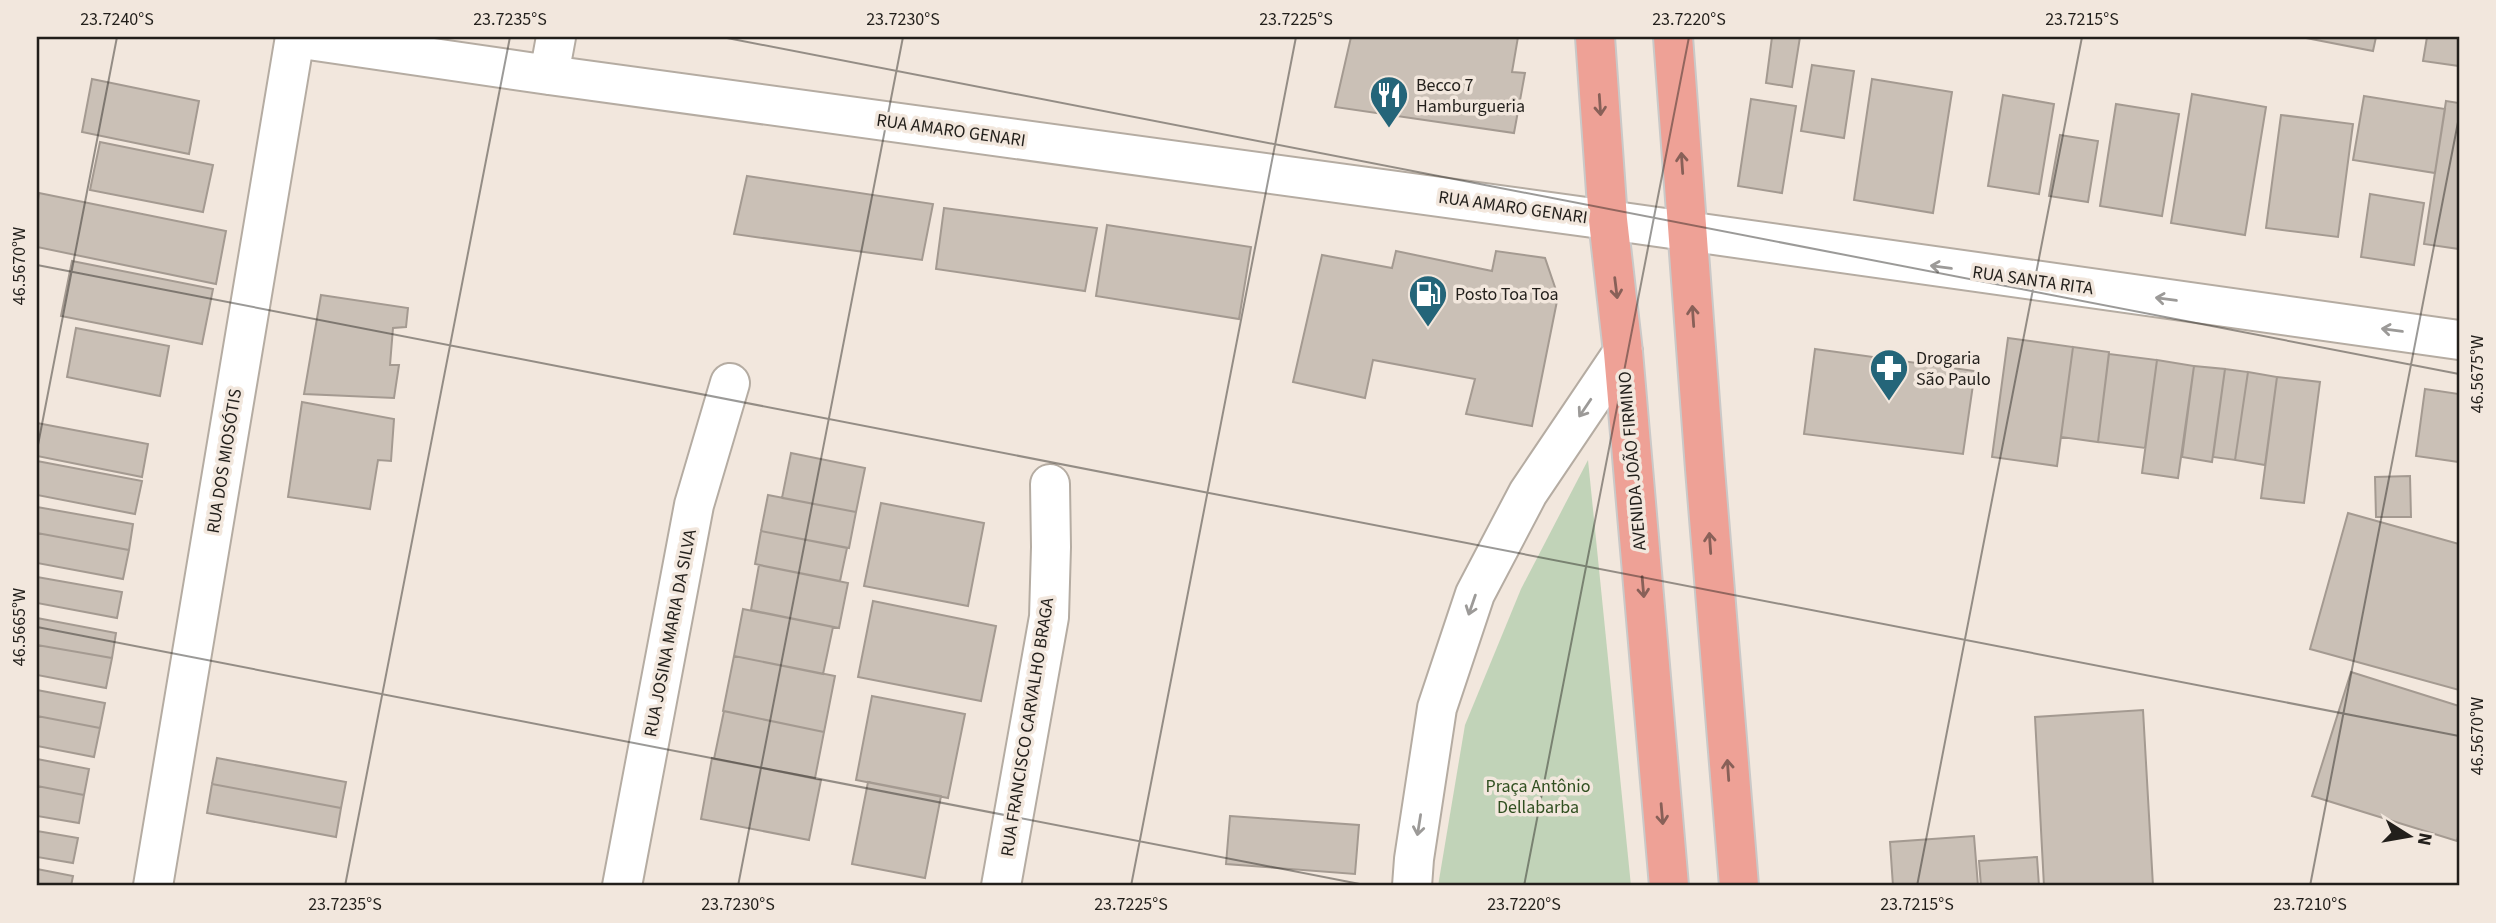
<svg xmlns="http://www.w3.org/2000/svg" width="2496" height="923" font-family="'Source Sans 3',sans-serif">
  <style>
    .green { fill: #c1d3b8 }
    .building { fill: #cac0b6; stroke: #a49a91; stroke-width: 2 }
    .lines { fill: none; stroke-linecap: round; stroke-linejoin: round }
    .street-casing { stroke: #b5aca2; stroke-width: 42 }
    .primary-casing { stroke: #cac9c8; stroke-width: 42 }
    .street { stroke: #fff; stroke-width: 38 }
    .primary { stroke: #eea196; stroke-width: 38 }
    .oneway { stroke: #886058 }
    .oneway2 { stroke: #9c9a98 }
    .ticks { fill: none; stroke: #221f1b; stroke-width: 2; stroke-opacity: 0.45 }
    .labels { text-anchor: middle; stroke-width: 7; stroke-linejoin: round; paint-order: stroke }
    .poi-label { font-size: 18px; fill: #221f1b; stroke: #f2e7dd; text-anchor: start }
    .street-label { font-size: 18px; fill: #221f1b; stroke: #f2e7dd }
    .park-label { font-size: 18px; fill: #304f20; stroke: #f2e7dd }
    .neatline { fill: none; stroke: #221f1b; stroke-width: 2.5 }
    .ticks-label { font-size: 18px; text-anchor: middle; fill: #221f1b }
  </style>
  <rect width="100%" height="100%" fill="#f2e7dd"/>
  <path class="green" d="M 1588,460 L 1631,886 L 1438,886 L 1465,725 L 1521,589 Z"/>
  <path class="building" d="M 1351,37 L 1518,37 L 1512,72 L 1525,73 L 1514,133 L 1335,107 Z
    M 1772,37 L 1800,37 L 1792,87 L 1766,83 Z
    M 2301,37 L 2376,37 L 2373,51 Z
    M 2427,37 L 2459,37 L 2459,66 L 2423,61 Z
    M 1812,65 L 1854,71 L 1844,138 L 1801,131 Z
    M 92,79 L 199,101 L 189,154 L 82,132 Z
    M 1872,79 L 1952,92 L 1933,213 L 1854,200 Z
    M 2192,94 L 2266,107 L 2245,235 L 2171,223 Z
    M 2003,95 L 2054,104 L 2039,194 L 1988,186 Z
    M 2364,96 L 2445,109 L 2435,173 L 2353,160 Z
    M 1751,99 L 1796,106 L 1782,193 L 1738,186 Z
    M 2446,101 L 2459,103 L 2459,249 L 2424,244 Z
    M 2116,104 L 2179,114 L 2162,216 L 2100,206 Z
    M 2281,115 L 2353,124 L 2338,237 L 2266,228 Z
    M 2060,135 L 2098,141 L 2088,202 L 2049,196 Z
    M 100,142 L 213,165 L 203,212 L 90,190 Z
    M 747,176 L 933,204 L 922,260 L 734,234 Z
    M 39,193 L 226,231 L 216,284 L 37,247 L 37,207 Z
    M 2370,194 L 2424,203 L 2414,265 L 2361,257 Z
    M 944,208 L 1097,228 L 1085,291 L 936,269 Z
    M 1107,225 L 1251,247 L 1239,319 L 1096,296 Z
    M 1396,251 L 1492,271 L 1496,251 L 1545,258 L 1558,296 L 1532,426 L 1466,414 L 1475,379 L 1373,360 L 1365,398 L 1293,382 L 1322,255 L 1392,268 Z
    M 72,261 L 213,289 L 202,344 L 61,316 Z
    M 321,295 L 408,308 L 406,327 L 393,328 L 390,365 L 399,365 L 394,398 L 304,394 Z
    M 76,328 L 169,346 L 160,396 L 67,377 Z
    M 2008,338 L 2073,347 L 2057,466 L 1992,457 Z
    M 2073,347 L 2109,352 L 2098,442 L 2061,437 Z
    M 1815,349 L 1975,371 L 1963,454 L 1804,434 Z
    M 2109,354 L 2157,360 L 2145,448 L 2098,442 Z
    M 2157,360 L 2194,366 L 2178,478 L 2142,473 Z
    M 2194,366 L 2225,369 L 2212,462 L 2182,457 Z
    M 2225,369 L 2248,372 L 2235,460 L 2213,457 Z
    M 2248,372 L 2277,377 L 2265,465 L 2235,460 Z
    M 2277,377 L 2320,382 L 2304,503 L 2261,498 Z
    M 2425,389 L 2459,394 L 2459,462 L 2416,456 Z
    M 302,402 L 394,419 L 391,461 L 378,460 L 370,509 L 288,497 Z
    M 37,423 L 148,444 L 142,477 L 37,456 Z
    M 791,453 L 865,468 L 856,512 L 782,498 Z
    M 37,461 L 142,481 L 135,514 L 37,495 Z
    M 2410,476 L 2411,517 L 2376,517 L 2375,477 Z
    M 768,495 L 856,512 L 849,548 L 761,531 Z
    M 881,503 L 984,523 L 968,606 L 864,586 Z
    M 37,507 L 133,524 L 129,550 L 37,533 Z
    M 2348,513 L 2459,544 L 2459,690 L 2310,649 Z
    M 761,531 L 847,548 L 840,581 L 755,564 Z
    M 37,533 L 129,550 L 123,579 L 37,563 Z
    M 759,565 L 848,583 L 839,628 L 751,610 Z
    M 37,577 L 122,592 L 117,618 L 37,603 Z
    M 873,601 L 996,626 L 981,701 L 858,677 Z
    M 743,609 L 833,627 L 823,674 L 734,656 Z
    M 37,618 L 116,633 L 112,658 L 37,645 Z
    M 37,645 L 112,658 L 106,688 L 37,675 Z
    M 734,656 L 835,676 L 824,732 L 723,711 Z
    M 2351,672 L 2459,706 L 2459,833 L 2457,841 L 2312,796 Z
    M 37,690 L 105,703 L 100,728 L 37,716 Z
    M 872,696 L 965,714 L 948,798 L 856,780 Z
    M 2143,710 L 2153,886 L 2044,886 L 2035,717 Z
    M 724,711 L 824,732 L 815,778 L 714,759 Z
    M 37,716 L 100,728 L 94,757 L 37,746 Z
    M 217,758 L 346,782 L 341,808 L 212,784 Z
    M 712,758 L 821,780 L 809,840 L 701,819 Z
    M 37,759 L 89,769 L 84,795 L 37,786 Z
    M 868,782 L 941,796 L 925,878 L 852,864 Z
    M 212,784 L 341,808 L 336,837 L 207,813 Z
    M 37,786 L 84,795 L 79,823 L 37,816 Z
    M 1230,816 L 1359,825 L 1355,874 L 1226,864 Z
    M 37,831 L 78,838 L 73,863 L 37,857 Z
    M 1974,836 L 1978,886 L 1893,886 L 1890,842 Z
    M 2037,857 L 2039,886 L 1981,886 L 1979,861 Z
    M 37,869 L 73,876 L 71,886 L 37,886 Z"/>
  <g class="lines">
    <g class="street-casing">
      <path id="street" d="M 295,38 L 549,75 L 1608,220 L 2459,340
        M 549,75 L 556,37
        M 153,886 L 295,37
        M 622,886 L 694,505 L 730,383
        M 1001,886 L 1049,617 L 1051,547 L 1050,484
        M 1412,886 L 1414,859 L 1437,708 L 1475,594 L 1528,493 L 1623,352"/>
    </g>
    <g class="primary-casing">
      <path id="primary" d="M 1595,37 L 1608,220 L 1623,352 L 1669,886
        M 1673,37 L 1705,469 L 1739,886"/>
    </g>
    <use href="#street" class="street"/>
    <use href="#primary" class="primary"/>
  </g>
  <defs><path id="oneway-shaft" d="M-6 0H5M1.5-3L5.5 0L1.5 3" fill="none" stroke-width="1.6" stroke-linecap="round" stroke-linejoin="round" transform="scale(1.75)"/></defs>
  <g class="oneway">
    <use href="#oneway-shaft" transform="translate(1600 105) rotate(86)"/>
    <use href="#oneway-shaft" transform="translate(1682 163) rotate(-94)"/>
    <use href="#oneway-shaft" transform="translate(1616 288) rotate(83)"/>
    <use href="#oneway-shaft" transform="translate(1693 316) rotate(-94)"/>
    <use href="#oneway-shaft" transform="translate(1710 543) rotate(-94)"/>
    <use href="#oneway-shaft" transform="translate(1643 587) rotate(85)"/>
    <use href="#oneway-shaft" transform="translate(1728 770) rotate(-94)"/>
    <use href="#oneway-shaft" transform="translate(1662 814) rotate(85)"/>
  </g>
  <g class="oneway2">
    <use href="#oneway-shaft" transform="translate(1941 267) rotate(-172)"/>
    <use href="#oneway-shaft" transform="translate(2166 299) rotate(-172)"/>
    <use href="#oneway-shaft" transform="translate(2392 330) rotate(-172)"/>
    <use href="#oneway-shaft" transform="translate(1585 408) rotate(124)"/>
    <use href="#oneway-shaft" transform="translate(1472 605) rotate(109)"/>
    <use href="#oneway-shaft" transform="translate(1419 825) rotate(99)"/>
  </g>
  <path class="ticks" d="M 722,37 L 2459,374M 37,265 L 2459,736M 37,450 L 117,37M 37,627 L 1370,886M 345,886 L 510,37M 738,886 L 903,37M 1131,886 L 1296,37M 1524,886 L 1689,37M 1917,886 L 2082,37M 2310,886 L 2459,117"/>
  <defs>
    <g id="restaurant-pin" transform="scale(2.0125)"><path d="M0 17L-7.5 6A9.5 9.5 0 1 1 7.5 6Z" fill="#246579" stroke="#f2e7dd"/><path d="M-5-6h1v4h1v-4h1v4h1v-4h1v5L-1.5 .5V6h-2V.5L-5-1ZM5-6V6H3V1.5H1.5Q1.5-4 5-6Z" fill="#fff"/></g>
    <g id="fuel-pin" transform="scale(2.0125)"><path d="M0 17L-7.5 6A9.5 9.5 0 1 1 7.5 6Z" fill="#246579" stroke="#f2e7dd"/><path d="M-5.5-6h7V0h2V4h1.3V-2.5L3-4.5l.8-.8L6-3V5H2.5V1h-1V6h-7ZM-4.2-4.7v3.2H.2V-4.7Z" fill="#fff"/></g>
    <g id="pharmacy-pin" transform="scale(2.0125)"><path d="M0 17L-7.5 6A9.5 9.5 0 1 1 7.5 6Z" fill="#246579" stroke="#f2e7dd"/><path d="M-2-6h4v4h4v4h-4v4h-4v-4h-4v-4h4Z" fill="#fff"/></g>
  </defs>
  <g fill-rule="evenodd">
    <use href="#restaurant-pin" x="1389" y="95"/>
    <use href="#fuel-pin" x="1428" y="294"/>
    <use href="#pharmacy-pin" x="1889" y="368"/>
  </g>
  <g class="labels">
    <g class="poi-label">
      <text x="1416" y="91">Becco 7<tspan x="1416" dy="21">Hamburgueria</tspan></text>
      <text x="1455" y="300">Posto Toa Toa</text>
      <text x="1916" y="364">Drogaria<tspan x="1916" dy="21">São Paulo</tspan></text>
    </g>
    <g class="street-label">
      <text transform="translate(951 130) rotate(8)" y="6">RUA AMARO GENARI</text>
      <text transform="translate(1513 207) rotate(8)" y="6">RUA AMARO GENARI</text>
      <text transform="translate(2033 280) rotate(8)" y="6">RUA SANTA RITA</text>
      <text transform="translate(224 461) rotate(-81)" y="6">RUA DOS MIOSÓTIS</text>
      <text transform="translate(1632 461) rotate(-95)" y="6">AVENIDA JOÃO FIRMINO</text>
      <text transform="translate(670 633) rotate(-79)" y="6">RUA JOSINA MARIA DA SILVA</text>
      <text transform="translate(1027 727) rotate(-81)" y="6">RUA FRANCISCO CARVALHO BRAGA</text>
    </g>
    <g class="park-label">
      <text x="1538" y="792">Praça Antônio<tspan x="1538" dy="21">Dellabarba</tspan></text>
    </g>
  </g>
  <rect width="2496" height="923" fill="none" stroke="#f2e7dd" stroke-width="77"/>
  <g transform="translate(2409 836) rotate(101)" stroke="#f2e7dd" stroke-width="5" paint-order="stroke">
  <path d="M0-5L12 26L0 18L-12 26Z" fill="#221f1b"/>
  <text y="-10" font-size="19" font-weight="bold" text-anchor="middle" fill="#221f1b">N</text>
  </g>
  <rect x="38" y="38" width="2420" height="846" class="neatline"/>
  <g class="ticks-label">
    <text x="117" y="25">23.7240°S</text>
    <text x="510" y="25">23.7235°S</text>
    <text x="903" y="25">23.7230°S</text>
    <text x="1296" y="25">23.7225°S</text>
    <text x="1689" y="25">23.7220°S</text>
    <text x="2082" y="25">23.7215°S</text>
    <text transform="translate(19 266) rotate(-90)" y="6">46.5670°W</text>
    <text transform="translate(2477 374) rotate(-90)" y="6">46.5675°W</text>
    <text transform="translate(19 627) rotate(-90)" y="6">46.5665°W</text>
    <text transform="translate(2477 736) rotate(-90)" y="6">46.5670°W</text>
    <text x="345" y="910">23.7235°S</text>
    <text x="738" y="910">23.7230°S</text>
    <text x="1131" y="910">23.7225°S</text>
    <text x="1524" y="910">23.7220°S</text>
    <text x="1917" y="910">23.7215°S</text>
    <text x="2310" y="910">23.7210°S</text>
  </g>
</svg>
